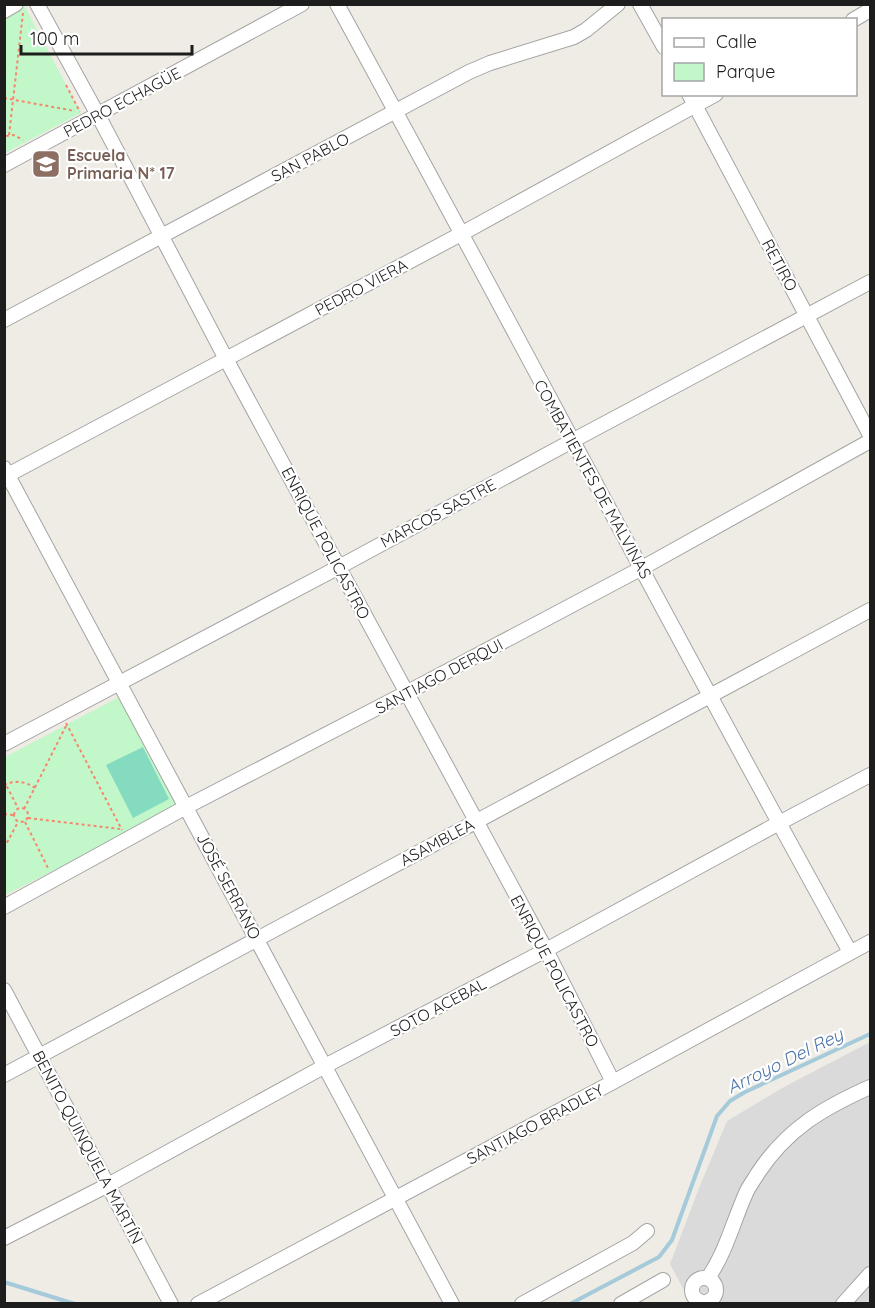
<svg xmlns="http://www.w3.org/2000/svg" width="875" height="1308" font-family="Quicksand,sans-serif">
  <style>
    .residential { fill: #dbdada }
    .park { fill: #c2f7ca }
    .pitch { fill: #84dbc0 }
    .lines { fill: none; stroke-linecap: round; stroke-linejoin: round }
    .stream { stroke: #a5cada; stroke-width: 4 }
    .minor-casing { stroke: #a4a4a4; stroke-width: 16 }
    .path { stroke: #f5876e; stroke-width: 2; stroke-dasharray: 3 3; stroke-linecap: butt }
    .minor { stroke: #fff; stroke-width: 14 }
    .labels { text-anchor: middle; stroke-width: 4.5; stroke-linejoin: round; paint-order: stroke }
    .street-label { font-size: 16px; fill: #1d1d1d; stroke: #fff }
    .education-label { font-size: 16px; font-weight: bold; fill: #785e54; stroke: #fff; text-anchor: start }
    .water-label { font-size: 18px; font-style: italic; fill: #4d74a9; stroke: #fff }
  </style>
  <rect width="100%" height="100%" fill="#eeece4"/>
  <path class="residential" d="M 870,1042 L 870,1303 L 691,1303 L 670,1264 L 699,1188 L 727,1121 L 784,1087 Z"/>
  <path class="park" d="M 24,5 L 81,113 L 5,153 L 5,16 Z
    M 121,696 L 179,807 L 5,895 L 5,757 Z"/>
  <path class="pitch" d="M 143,747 L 169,799 L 133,818 L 106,765 Z"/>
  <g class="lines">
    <path class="stream" d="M 4,1282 L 75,1304
      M 570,1304 L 659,1257 L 672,1240 L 717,1116 L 730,1101 L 745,1092 L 870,1034"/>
    <g class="minor-casing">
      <path id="minor" d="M 37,4 L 98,115 L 226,359 L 546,950 L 613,1082
        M 337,4 C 510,320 676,638 850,952
        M 640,4 L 664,47
        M 4,11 L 16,4
        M 853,20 L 870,10
        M 689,94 L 870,435
        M 4,165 L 302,4
        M 4,320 L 469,72 L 490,63 L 574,37 L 586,30 L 618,4
        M 4,468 L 452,1304
        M 4,477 L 461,234 L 716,94
        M 4,744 L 339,567 L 572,441 L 870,282
        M 4,907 L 186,807 L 406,693 L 642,568 L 870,441
        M 4,990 L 171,1304
        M 4,1075 L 870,610
        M 4,1238 L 108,1185 L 325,1066 L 546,950 L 779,823 L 870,775
        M692 1290a12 12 0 1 1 24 0a12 12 0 1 1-24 0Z
        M 708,1278 C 726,1252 733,1222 746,1193 C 749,1186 754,1180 758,1173 C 787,1129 823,1108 870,1087
        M 198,1304 L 613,1082 L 870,942
        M 522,1304 L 633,1243 L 647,1231
        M 621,1304 L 663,1280
        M 843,1304 L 870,1274"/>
    </g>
    <path class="path" d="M 66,85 L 80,112
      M 4,98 L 75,111
      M 9,135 L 23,13
      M 6,136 L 14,135 L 23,140
      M 66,723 L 122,830
      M 4,781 L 18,808
      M 4,785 C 15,780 25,781 35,788
      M14 815a7 7 0 1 1 14 0a7 7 0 1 1-14 0Z
      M 24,809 L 66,726
      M 4,814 L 13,815
      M 28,818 L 120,829
      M 25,822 L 49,870
      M 4,848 L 18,822"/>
    <use href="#minor" class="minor"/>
  </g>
  <defs>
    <g id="school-square" transform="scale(1.5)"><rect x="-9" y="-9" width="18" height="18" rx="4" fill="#8d6e63" stroke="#fff"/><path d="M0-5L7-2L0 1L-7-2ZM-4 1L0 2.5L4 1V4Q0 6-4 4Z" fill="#fff"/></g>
  </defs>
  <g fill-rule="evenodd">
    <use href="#school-square" x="46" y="164"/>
  </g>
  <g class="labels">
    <g class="street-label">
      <text transform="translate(122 102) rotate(-28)" y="6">PEDRO ECHAGÜE</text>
      <text transform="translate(310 157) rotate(-28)" y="6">SAN PABLO</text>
      <text transform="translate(780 265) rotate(62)" y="6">RETIRO</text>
      <text transform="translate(361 287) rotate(-28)" y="6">PEDRO VIERA</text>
      <text transform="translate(593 479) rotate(61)" y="6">COMBATIENTES DE MALVINAS</text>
      <text transform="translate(438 513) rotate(-28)" y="6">MARCOS SASTRE</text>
      <text transform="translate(326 543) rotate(62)" y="6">ENRIQUE POLICASTRO</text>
      <text transform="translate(439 676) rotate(-28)" y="6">SANTIAGO DERQUI</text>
      <text transform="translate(437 842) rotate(-28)" y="6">ASAMBLEA</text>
      <text transform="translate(229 886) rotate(62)" y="6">JOSÉ SERRANO</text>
      <text transform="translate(555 971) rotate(62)" y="6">ENRIQUE POLICASTRO</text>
      <text transform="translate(438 1007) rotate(-28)" y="6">SOTO ACEBAL</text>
      <text transform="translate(535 1124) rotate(-28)" y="6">SANTIAGO BRADLEY</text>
      <text transform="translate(88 1147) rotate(62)" y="6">BENITO QUINQUELA MARTÍN</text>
    </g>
    <g class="education-label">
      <text x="67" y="161">Escuela<tspan x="67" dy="18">Primaria N* 17</tspan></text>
    </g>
    <g class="water-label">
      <text transform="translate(785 1061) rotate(-26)" y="6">Arroyo Del Rey</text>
    </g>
  </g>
  <rect width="875" height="1308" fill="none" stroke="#1d1d1d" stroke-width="12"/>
  <rect x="662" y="18" width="195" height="78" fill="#ffffff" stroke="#a5a5a5" stroke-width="1.5"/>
  <rect x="674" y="38" width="30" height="9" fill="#ffffff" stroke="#a5a5a5" stroke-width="1.5"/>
  <text x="716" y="48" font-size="18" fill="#1d1d1d">Calle</text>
  <rect x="674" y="63" width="30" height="18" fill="#c2f7ca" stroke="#a5a5a5" stroke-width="1.5"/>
  <text x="716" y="78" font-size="18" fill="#1d1d1d">Parque</text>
  <path d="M21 45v9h171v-9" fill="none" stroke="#1d1d1d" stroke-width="3"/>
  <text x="30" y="45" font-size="18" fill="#1d1d1d" stroke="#ffffff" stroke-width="4.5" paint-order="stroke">100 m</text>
</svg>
